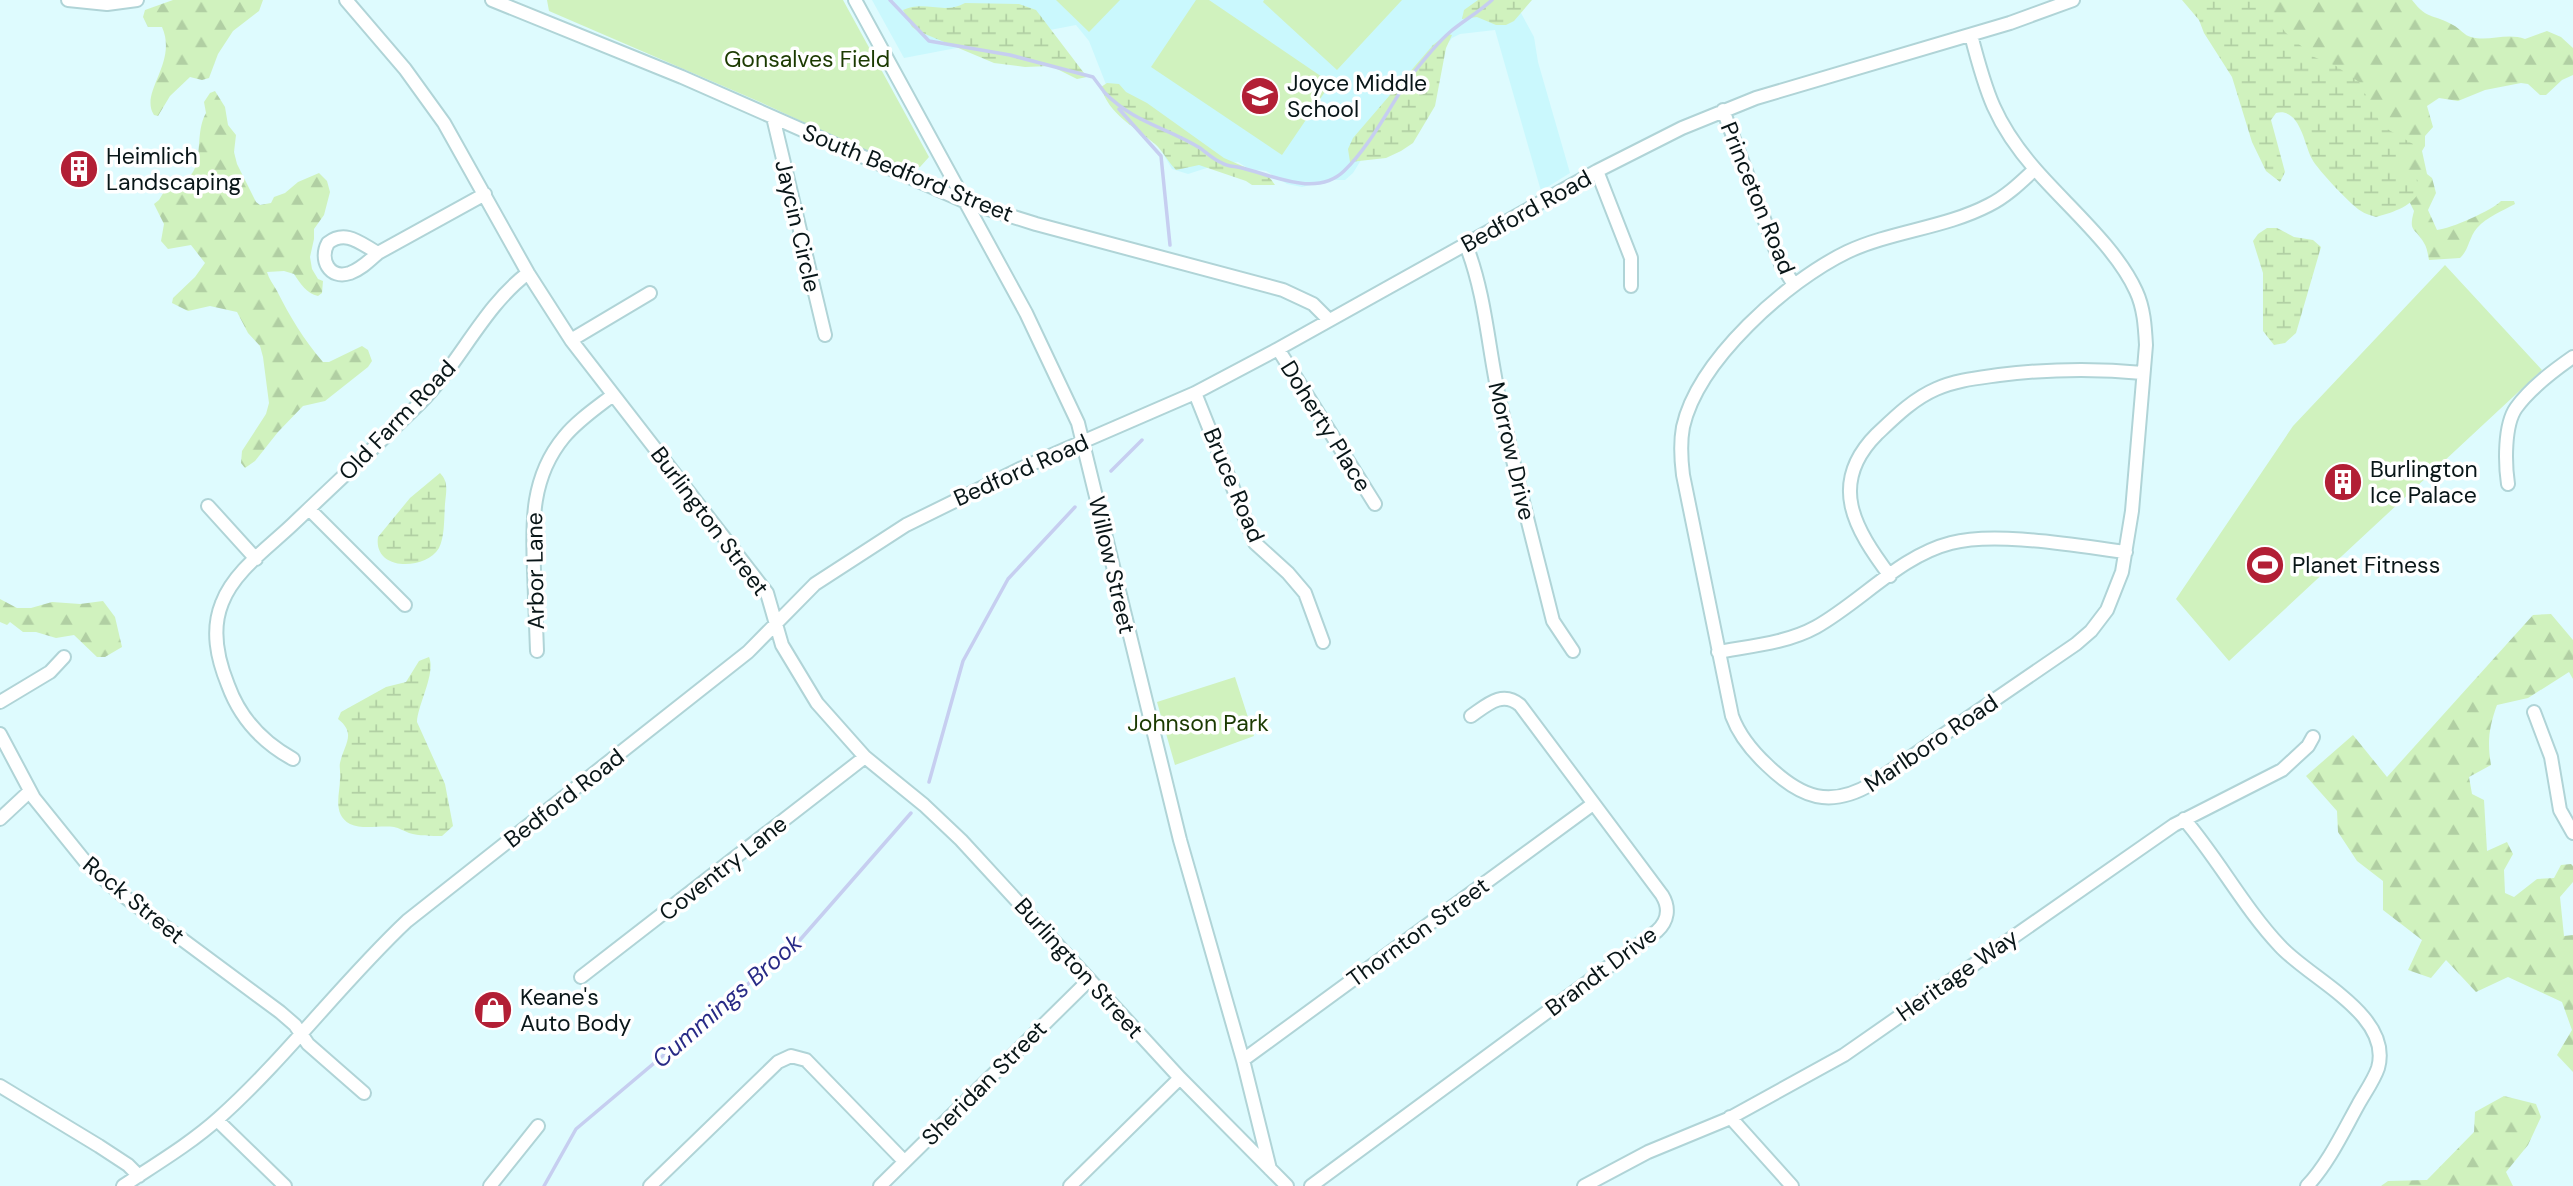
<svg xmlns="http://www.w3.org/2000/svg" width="2573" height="1186" font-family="'DM Sans',sans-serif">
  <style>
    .built { fill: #caf8fd }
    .forest { fill: url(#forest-firs) }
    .wetland { fill: url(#wetland-marsh) }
    .green { fill: #d0f2be }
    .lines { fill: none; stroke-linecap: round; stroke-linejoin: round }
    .stream { stroke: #c6cef0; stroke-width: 3.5 }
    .minor-casing { stroke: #b0d4d7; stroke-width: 16 }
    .minor { stroke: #fff; stroke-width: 12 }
    .labels { text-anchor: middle; stroke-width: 7; stroke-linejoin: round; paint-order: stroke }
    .park-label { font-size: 23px; fill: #1b3a01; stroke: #fff }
    .poi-label { font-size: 23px; fill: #091618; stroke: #fff; text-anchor: start }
    .street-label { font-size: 23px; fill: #091618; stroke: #fff }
    .water-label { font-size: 24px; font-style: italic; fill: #282a86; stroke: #fff }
  </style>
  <defs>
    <pattern id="forest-firs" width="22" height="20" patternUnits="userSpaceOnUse" patternTransform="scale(1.75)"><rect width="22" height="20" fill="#d0f2be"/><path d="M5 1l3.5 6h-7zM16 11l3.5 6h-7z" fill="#b1cfa3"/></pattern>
    <pattern id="wetland-marsh" width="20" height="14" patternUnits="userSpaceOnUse" patternTransform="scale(1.75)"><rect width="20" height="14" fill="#d0f2be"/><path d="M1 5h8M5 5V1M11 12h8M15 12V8" fill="none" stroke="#b1cfa3"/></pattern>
  </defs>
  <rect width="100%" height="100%" fill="#defbfe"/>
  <path class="built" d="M 872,0 L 1514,0 L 1534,37 L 1538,62 L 1570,173 L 1541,191 L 1495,30 L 1460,34 L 1452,38 L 1366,152 L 1353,173 L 1345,180 L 1331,180 L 1302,187 L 1287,184 L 1266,171 L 1249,169 L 1238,162 L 1216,165 L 1188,174 L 1172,169 L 1155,140 L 1107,87 L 1089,41 L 1076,25 L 904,58 Z"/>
  <path class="forest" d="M 173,0 L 263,0 L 259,11 L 233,31 L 218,54 L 209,78 L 202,80 L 190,77 L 170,96 L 158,116 L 154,115 C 139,92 178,63 162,27 L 148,27 L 143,17 L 145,10 Z
    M 2219,0 L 2412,0 C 2428,21 2435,14 2453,25 C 2459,28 2465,36 2471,37 C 2489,42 2507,32 2525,39 L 2547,31 L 2561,37 L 2573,48 L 2573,75 L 2562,80 L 2546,95 L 2540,95 L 2528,84 L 2521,83 L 2485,90 L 2458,101 L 2439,98 L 2427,106 L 2433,127 L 2425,136 L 2425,146 L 2422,151 L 2427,174 L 2432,178 L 2436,193 L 2428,210 L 2437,230 C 2450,229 2493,210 2501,201 L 2514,201 L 2515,204 C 2502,211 2487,217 2477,228 C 2469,237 2469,250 2460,258 L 2429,260 C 2428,255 2427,247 2424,243 C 2415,227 2408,233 2414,211 L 2410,203 Z
    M 215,91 L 225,107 L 228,125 L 236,135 L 234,152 L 237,164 L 256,202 L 260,205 L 271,203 L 274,197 L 285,193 L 298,182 L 319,173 L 327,181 L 330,192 L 324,215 L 314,229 L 314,239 L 310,257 L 312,269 L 318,279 L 323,281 L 322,293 L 318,296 C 307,294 300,283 294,274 L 284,271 L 267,272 C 269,279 273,284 277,291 C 290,317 304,340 323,362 L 329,362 L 362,346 L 368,350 L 372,361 L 368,367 L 325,401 L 303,406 L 278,432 L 255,461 L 245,468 L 241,463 L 242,451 L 266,414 L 269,403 L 263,357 L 260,346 L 248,333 L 237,312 L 210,306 L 188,311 L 172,303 L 173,298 L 195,277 L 205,263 L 191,245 L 168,249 L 161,241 L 164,224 L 154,204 L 159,200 L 168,185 C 212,181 191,139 206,113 L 204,102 L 210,93 Z
    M 0,599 L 17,608 L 31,608 L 52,602 L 80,604 L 103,601 L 115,617 L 122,647 L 105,657 L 97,657 L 74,635 L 56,638 L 36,632 L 23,632 L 10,622 L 7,625 L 0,622 Z
    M 2551,614 L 2573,640 L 2573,679 L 2569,672 L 2528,698 L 2497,705 C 2489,727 2487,742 2491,765 L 2469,777 L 2472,794 L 2484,800 L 2487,851 L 2507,842 L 2513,854 L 2504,870 L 2505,893 L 2514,897 L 2537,879 L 2554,878 L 2561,865 L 2571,864 L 2573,866 L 2573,882 L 2560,897 L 2564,936 L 2573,935 L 2573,1072 L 2557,1055 L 2572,1030 L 2562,1002 L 2508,977 L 2476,992 L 2446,960 L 2431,978 L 2408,970 L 2422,940 L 2383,910 L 2383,881 L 2357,861 L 2338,832 L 2337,811 L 2306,776 L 2353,735 L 2387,777 L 2533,615 Z
    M 2504,1096 L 2536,1104 L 2541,1117 L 2528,1145 L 2506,1172 L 2513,1186 L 2381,1186 L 2388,1181 L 2427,1180 L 2474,1132 L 2475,1112 Z"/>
  <path class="wetland" d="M 1478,0 L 1532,0 L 1514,21 L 1506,25 L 1496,25 L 1477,17 L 1462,19 L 1464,10 Z
    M 2182,0 L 2260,0 L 2286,33 L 2314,57 L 2336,66 L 2359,82 L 2382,126 L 2413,144 L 2415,151 L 2411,156 L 2395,165 L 2395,171 L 2416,177 L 2421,188 C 2414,206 2394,212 2376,217 C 2371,215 2365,214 2361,211 C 2352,206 2317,169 2312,159 C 2304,144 2300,107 2276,113 L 2271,120 L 2285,172 L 2280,182 L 2266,171 L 2252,142 L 2232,77 L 2204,33 L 2199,20 Z
    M 965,3 L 1019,4 L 1036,10 L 1087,77 L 1077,79 L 1051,66 L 1025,67 L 994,63 L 918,31 L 912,27 L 903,10 C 925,0 943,15 965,3 Z
    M 1447,34 L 1452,35 L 1446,48 L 1435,106 L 1413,143 L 1401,151 L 1386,158 L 1350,162 L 1348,149 L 1353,138 L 1433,45 Z
    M 1107,83 L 1119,84 L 1126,92 L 1147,103 L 1224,158 L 1270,178 L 1275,185 L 1252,185 L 1246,181 L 1199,165 L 1176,170 C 1168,162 1163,151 1155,144 C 1134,126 1109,115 1101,87 Z
    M 2267,228 L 2277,228 L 2294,237 L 2313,240 L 2321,247 L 2296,333 L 2285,343 L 2274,345 L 2263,331 L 2263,273 L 2253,241 L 2258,234 Z
    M 440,473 C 449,482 446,492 445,504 C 444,517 445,536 439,548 C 425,571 373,571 378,537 L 410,498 Z
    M 429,657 C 436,673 418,704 417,722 L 445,784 L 453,826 L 442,836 C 431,836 419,836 409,833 C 404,831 399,828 394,827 C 380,825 363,830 350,824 C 332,814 340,794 340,779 C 341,774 339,768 340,763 C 344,744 357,734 338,719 L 341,712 L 386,687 L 406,682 L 419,661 Z"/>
  <path class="green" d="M 547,0 L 843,0 L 929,157 L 920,167 L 905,169 L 760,102 L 549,11 Z
    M 1056,0 L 1120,0 L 1089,32 Z
    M 1196,0 L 1209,0 L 1331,83 L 1282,155 L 1151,67 Z
    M 1264,0 L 1402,0 L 1337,70 L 1263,2 Z
    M 2445,265 L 2542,370 L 2229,661 L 2176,599 L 2293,426 Z
    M 1235,677 L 1254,736 L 1175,765 L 1157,702 Z"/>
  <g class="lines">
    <path class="stream" d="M 890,0 L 929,41 L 1010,55 L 1093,77 L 1105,93
      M 1104,92 C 1134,123 1166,127 1200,148 C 1207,153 1213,159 1222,163 C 1228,167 1235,166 1242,168 C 1272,175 1316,198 1344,171 C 1372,144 1388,108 1411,76 C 1422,62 1436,44 1450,32 C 1463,21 1479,12 1492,0
      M 1119,109 L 1161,156 L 1170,245
      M 1111,471 L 1142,440
      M 929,782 L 963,661 L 1008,579 L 1075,507
      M 544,1186 L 576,1129 L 799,941 L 911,813"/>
    <g class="minor-casing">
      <path id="minor" d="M 68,0 L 107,4 L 137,0
        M 346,0 L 405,69 L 444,123 L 528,273 L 571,340 L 767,593 L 782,645 L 817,703 L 865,757 L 924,805 L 961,840 L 1180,1078 L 1287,1186
        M 492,0 L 682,77 L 966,202 L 1036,224 L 1283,290 L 1313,304 L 1329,320
        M 855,0 L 1026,313 L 1078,423 L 1180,840 L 1243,1060 L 1270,1169
        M 1971,35 C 1986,93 1995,123 2035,169 C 2021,182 2007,196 1989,205 C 1945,228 1892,231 1847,252 C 1787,281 1698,360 1683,427 C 1680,443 1681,459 1683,475 L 1732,716 C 1739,735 1752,751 1767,765 C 1801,798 1830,809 1873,783 L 2076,644 L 2091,631 L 2107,610 L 2122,572 L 2132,511 L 2146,345 C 2145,327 2144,308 2136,291 C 2116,247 2067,206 2035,169
        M 1723,110 L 1781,264 L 1794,285
        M 773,117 L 825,335
        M 1597,171 L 1631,258 L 1631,286
        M 1466,245 C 1486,296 1488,349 1500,402 C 1515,475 1535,548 1553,621 L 1573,651
        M 378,253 C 369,261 361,269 350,273 C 329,280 319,259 328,243 C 346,229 361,244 378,253 L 485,194
        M 571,340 L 650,293
        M 1278,349 L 1375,504
        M 1195,393 L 1255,543 L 1288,573 L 1305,593 L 1323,642
        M 2508,484 C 2505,464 2504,425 2516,408 C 2530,388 2553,371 2573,357
        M 208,506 L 256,559
        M 309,509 L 405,605
        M 1890,576 C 1855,529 1827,484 1877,434 C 1895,417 1913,399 1936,389 C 1956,380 1978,378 1999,375 C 2048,369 2094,368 2143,373
        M 537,651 C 536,624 535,597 534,570 C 532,522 531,477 564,437 C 577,421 596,408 613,395
        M 1718,652 C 1751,646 1787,643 1816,627 C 1862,601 1900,556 1951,543 C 1996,531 2078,546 2126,552
        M 0,702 L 50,672 L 64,657
        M 2534,712 L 2551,757 L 2560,810 L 2573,833
        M 0,734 L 34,798 L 88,865 L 121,894 L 280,1012 L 295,1025 L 308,1044 L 364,1093
        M 293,759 C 262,742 240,718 228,685 C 217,658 211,630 222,603 C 234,571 269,547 293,524 C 335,484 378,444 420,403 C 460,363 483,307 528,273
        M 0,819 L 30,791
        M 2184,819 C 2219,860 2244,908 2280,946 C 2310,979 2393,1015 2378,1068 C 2374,1080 2364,1094 2358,1105 C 2343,1132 2328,1164 2307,1186
        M 581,977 L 865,757
        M 1243,1060 L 1593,804
        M 0,1086 L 99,1146 L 128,1165 L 139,1176
        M 1730,1117 L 1792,1186
        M 217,1120 L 285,1186
        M 123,1186 C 156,1164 190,1144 219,1118 C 287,1057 341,983 407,921 L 748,652 L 815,584 L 906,525 L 1022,468 L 1195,393 L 1278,349 L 1597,171 L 1682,128 L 1756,98 L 2010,23 L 2073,0
        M 490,1186 L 538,1126
        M 650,1186 L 778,1062 L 791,1056 L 806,1060 L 904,1161
        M 880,1186 L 1089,980
        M 1070,1186 L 1180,1078
        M 1311,1186 L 1657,931 C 1668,921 1670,908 1662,895 L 1520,705 C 1502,690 1487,705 1471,716
        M 1584,1186 L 1648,1152 L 1728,1119 L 1844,1055 L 2174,825 L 2282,770 L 2308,746 L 2313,737"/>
    </g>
    <use href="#minor" class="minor"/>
  </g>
  <defs>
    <g id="school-disc" transform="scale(2.0125)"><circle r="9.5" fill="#b21f35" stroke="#fff"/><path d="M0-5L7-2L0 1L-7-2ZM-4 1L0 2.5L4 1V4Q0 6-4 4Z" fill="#fff"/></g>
    <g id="building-disc" transform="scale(2.0125)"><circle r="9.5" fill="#b21f35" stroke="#fff"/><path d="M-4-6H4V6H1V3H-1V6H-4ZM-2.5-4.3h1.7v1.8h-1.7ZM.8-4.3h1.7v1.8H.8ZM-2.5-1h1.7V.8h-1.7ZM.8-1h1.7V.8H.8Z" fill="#fff"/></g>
    <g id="stadium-disc" transform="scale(2.0125)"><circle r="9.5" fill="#b21f35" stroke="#fff"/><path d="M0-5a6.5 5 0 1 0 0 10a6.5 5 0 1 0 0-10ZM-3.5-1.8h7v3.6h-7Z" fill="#fff"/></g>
    <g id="shop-disc" transform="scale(2.0125)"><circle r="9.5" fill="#b21f35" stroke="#fff"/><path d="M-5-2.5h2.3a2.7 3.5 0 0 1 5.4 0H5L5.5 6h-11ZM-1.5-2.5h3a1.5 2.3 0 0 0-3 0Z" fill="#fff"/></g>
  </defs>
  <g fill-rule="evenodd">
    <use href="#school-disc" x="1260" y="96"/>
    <use href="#building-disc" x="79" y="169"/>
    <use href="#building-disc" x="2343" y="482"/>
    <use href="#stadium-disc" x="2265" y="565"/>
    <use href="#shop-disc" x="493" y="1010"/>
  </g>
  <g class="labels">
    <g class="park-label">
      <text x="807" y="67">Gonsalves Field</text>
      <text x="1198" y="731">Johnson Park</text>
    </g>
    <g class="poi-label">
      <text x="1287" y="91">Joyce Middle<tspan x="1287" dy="26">School</tspan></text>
      <text x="106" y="164">Heimlich<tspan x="106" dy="26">Landscaping</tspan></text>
      <text x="2370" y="477">Burlington<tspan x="2370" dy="26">Ice Palace</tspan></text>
      <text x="2292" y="573">Planet Fitness</text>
      <text x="520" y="1005">Keane's<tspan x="520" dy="26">Auto Body</tspan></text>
    </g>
    <g class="street-label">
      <text transform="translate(908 173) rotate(22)" y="8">South Bedford Street</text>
      <text transform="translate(1758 198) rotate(68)" y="8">Princeton Road</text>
      <text transform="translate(1526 211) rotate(-29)" y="8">Bedford Road</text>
      <text transform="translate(798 226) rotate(77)" y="8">Jaycin Circle</text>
      <text transform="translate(397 420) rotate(-46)" y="8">Old Farm Road</text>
      <text transform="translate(1326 426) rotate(58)" y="8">Doherty Place</text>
      <text transform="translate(1512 451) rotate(77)" y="8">Morrow Drive</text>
      <text transform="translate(1021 470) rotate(-24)" y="8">Bedford Road</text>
      <text transform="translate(1234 485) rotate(67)" y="8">Bruce Road</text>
      <text transform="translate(710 521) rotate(53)" y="8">Burlington Street</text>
      <text transform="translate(1112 565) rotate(77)" y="8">Willow Street</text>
      <text transform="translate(535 571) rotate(-91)" y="8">Arbor Lane</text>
      <text transform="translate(1931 743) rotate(-34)" y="8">Marlboro Road</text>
      <text transform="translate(564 798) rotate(-38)" y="8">Bedford Road</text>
      <text transform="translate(723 868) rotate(-38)" y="8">Coventry Lane</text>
      <text transform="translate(134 900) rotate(39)" y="8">Rock Street</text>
      <text transform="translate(1418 932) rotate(-36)" y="8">Thornton Street</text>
      <text transform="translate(1079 968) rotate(48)" y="8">Burlington Street</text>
      <text transform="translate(1601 971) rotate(-37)" y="8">Brandt Drive</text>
      <text transform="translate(1957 975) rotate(-35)" y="8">Heritage Way</text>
      <text transform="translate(984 1083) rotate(-45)" y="8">Sheridan Street</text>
    </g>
    <g class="water-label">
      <text transform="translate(727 1001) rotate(-41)" y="8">Cummings Brook</text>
    </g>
  </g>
</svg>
